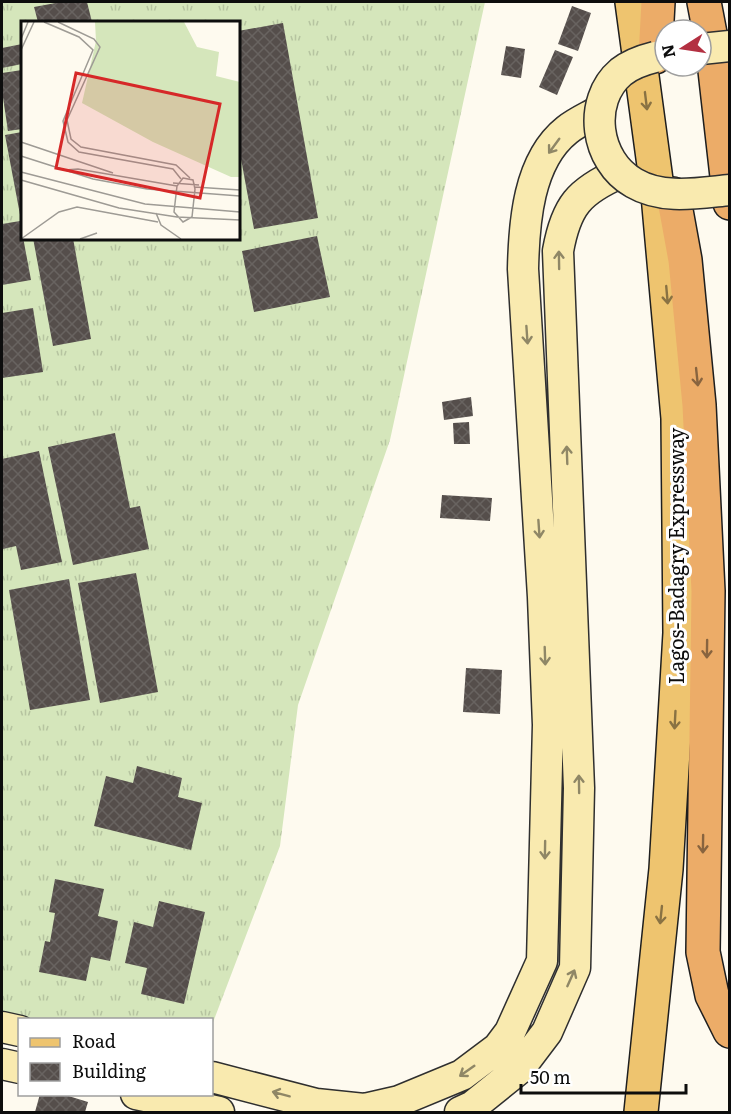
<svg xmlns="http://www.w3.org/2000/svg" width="731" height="1114" font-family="Literata,serif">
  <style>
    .grass { fill: url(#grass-tufts); fill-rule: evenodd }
    .building { fill: url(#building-cross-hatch) }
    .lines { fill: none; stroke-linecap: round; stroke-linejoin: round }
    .secondary-casing { stroke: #2f2f2f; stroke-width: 33 }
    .primary-casing { stroke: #1e1e1e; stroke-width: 36 }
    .trunk-casing { stroke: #1e1e1e; stroke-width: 36 }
    .secondary { stroke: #f9eaaf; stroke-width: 30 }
    .primary { stroke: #eec46f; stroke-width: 33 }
    .trunk { stroke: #ecac68; stroke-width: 33 }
    .secondary-bridge-casing { stroke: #2f2f2f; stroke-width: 33; stroke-linecap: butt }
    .secondary-bridge { stroke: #f9eaaf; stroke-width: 30 }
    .oneway { stroke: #897243 }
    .oneway2 { stroke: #8f8766 }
    .oneway3 { stroke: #88643f }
    .labels { text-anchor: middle; stroke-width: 6; stroke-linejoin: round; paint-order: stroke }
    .street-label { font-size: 20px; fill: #0d0d0d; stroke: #fff }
    .inset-road { fill: none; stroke: #9e9b95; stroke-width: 1.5 }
    .view { fill: #d62828; fill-opacity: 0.15; stroke: #d62828; stroke-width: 3 }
    .inset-edge { fill: none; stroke: #0d0d0d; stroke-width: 3 }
  </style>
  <defs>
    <pattern id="grass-tufts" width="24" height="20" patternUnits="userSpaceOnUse" patternTransform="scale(1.5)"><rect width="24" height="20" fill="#d5e6bb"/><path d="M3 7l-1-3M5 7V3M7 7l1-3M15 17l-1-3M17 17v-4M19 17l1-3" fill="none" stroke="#b6c4a0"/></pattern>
    <pattern id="building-cross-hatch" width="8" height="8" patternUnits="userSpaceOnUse" patternTransform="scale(1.5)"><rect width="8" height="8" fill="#554e4b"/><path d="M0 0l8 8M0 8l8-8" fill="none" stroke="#686360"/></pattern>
  </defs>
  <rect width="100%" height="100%" fill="#fefaef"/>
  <path class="grass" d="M 2,2 L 485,2 L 390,440 L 298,705 L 280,846 L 212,1025 L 212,1020 L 20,1020 L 2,1035 ZM 22,22 L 238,22 L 238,238 L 22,238 Z"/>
  <path class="building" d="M 61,2 L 87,2 L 92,22 L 38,22 L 34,7 Z
    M 572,6 L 591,13 L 578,51 L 558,44 Z
    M 283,23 L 318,218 L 254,229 L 238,143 L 238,31 Z
    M 22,44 L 22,64 L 2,68 L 2,48 Z
    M 506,46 L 525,49 L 521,78 L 501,75 Z
    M 555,50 L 573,57 L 557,95 L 539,87 Z
    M 22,70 L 22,129 L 8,131 L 2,91 L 2,73 Z
    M 22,132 L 22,220 L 21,220 L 5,135 Z
    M 20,221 L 31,280 L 2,285 L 2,224 Z
    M 317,236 L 330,297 L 254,312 L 242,251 Z
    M 33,238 L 73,238 L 91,339 L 53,346 Z
    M 33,308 L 43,372 L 2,378 L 2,313 Z
    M 471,397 L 473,416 L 444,420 L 442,402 Z
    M 469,422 L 470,444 L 454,444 L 453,423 Z
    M 115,433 L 130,508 L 140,506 L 149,549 L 73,565 L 48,447 Z
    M 39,451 L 62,562 L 21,570 L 16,546 L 3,549 L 2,542 L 2,459 Z
    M 442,495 L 492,498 L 490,521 L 440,518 Z
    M 136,573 L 158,692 L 100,703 L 78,583 Z
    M 69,579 L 90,700 L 30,710 L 9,590 Z
    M 466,668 L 502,670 L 500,714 L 463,712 Z
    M 137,766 L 182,778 L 178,797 L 202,803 L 191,850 L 94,826 L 106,776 L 133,783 Z
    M 55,879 L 104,889 L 98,916 L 118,921 L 110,961 L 91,957 L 86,981 L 39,972 L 45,941 L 50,942 L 55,913 L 49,912 Z
    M 159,901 L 205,912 L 184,1004 L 141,994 L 147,968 L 125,963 L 134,922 L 153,927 Z
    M 40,1094 L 62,1094 L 88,1102 L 85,1112 L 35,1112 Z"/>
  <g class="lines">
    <g class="secondary-casing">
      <path id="secondary" d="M 2,1027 L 20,1031
        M 2,1064 L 20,1068
        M 212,1077 L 316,1104 L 364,1109 L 399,1101 L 462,1075 L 498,1048 L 510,1032 L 542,961 L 548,725 L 543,597 L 523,269 C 524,223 528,161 567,130 C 577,122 589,117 599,111
        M 136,1094 L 219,1112
        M 460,1112 L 473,1106 L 519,1069 L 547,1032 L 575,968 L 579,788 L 558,251 C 566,206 579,191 620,173"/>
    </g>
    <g class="primary-casing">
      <path id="primary" d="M 632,2 L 658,195 L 678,418 L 680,633 L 666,869 L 641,1112"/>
    </g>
    <g class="trunk-casing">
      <path id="trunk" d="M 704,2 L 712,44 L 730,203
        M 655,57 L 658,2
        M 673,194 L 685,260 L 699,405 L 708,591 L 703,952 L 712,995 L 730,1031"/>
    </g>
    <use href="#secondary" class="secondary"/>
    <use href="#primary" class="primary"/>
    <use href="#trunk" class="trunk"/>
    <g class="secondary-bridge-casing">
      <path id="secondary-bridge" d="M 701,49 L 730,46
        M 655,57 C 643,60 631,64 621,72 C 587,101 595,161 634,183 C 663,200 698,193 730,190"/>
    </g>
    <use href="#secondary-bridge" class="secondary-bridge"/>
  </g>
  <defs><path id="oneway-shaft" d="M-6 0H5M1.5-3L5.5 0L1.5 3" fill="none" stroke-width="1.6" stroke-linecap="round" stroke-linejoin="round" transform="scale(1.5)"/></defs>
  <g class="oneway">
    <use href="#oneway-shaft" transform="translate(646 101) rotate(83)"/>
    <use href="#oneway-shaft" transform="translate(667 295) rotate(85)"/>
    <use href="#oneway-shaft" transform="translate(675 720) rotate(93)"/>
    <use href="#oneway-shaft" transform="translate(661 915) rotate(96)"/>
  </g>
  <g class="oneway2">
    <use href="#oneway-shaft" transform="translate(554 146) rotate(126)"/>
    <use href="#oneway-shaft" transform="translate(559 260) rotate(-91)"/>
    <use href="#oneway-shaft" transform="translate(527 335) rotate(86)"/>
    <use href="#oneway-shaft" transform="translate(567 455) rotate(-92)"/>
    <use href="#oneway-shaft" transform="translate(539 529) rotate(86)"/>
    <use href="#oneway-shaft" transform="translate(545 656) rotate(88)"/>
    <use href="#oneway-shaft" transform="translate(579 784) rotate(-91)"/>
    <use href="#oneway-shaft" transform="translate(545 850) rotate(91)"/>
    <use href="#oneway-shaft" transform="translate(571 978) rotate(-66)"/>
    <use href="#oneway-shaft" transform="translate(467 1071) rotate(145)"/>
    <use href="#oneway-shaft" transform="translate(281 1094) rotate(-165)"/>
  </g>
  <g class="oneway3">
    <use href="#oneway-shaft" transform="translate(697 377) rotate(84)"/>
    <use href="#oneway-shaft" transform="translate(707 649) rotate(91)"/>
    <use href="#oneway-shaft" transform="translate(703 844) rotate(91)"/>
  </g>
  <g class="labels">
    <g class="street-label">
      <text transform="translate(677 556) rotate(-90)" y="7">Lagos-Badagry Expressway</text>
    </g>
  </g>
  <g transform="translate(21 21)">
    <rect width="219" height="219" fill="#fefaef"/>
    <path d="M 74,1 L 163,1 L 176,26 L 198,31 L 195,55 L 219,61 L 219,156 L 210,156 L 132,121 L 61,82 L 75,20 Z" fill="#d5e6bb"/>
    <path class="inset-road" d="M 23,1 L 58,16 L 72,29 L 42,100 L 47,121 L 58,131 L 152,148 L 160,158M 37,1 L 73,18 L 79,26 L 46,99 L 50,118 L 60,126 L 155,144 L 169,157M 0,18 L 7,1M 0,29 L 13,1M 0,121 L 92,152M 0,135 L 72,158 L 126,168 L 219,175M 44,149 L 57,148 L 156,165M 0,151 L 124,183 L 219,191M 162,157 L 172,159 L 174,168 L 171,196 L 162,201 L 153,191 L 156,165 ZM 0,159 L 98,187 L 156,196 L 219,199M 152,162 L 178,164M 174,166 L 219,169M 135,192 L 140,204 L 160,218M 0,218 L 38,191 L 56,186 L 137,201M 59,218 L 76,212"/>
    <path class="view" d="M 55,52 L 199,83 L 179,177 L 35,147 Z"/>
    <rect width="219" height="219" class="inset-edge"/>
  </g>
  <rect width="731" height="1114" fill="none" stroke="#0d0d0d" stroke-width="6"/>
  <rect x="18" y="1018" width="195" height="78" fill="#ffffff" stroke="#9e9e9e" stroke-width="1.5"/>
  <rect x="30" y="1038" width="30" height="9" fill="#eec46f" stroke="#9e9e9e" stroke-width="1.5"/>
  <text x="72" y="1048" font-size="18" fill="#0d0d0d">Road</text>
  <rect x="30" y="1063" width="30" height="18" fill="url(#building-cross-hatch)" stroke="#9e9e9e" stroke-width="1.5"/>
  <text x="72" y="1078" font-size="18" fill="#0d0d0d">Building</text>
  <g transform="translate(683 48) rotate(258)"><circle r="28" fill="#ffffff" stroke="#9e9e9e" stroke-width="1.5"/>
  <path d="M0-4.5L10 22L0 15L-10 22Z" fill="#b33041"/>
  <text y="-9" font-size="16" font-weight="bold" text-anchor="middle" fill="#0d0d0d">N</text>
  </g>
  <path d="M521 1084v9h165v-9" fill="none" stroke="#0d0d0d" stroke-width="3"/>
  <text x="530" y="1084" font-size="18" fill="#0d0d0d" stroke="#ffffff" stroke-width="4.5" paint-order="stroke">50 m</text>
</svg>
